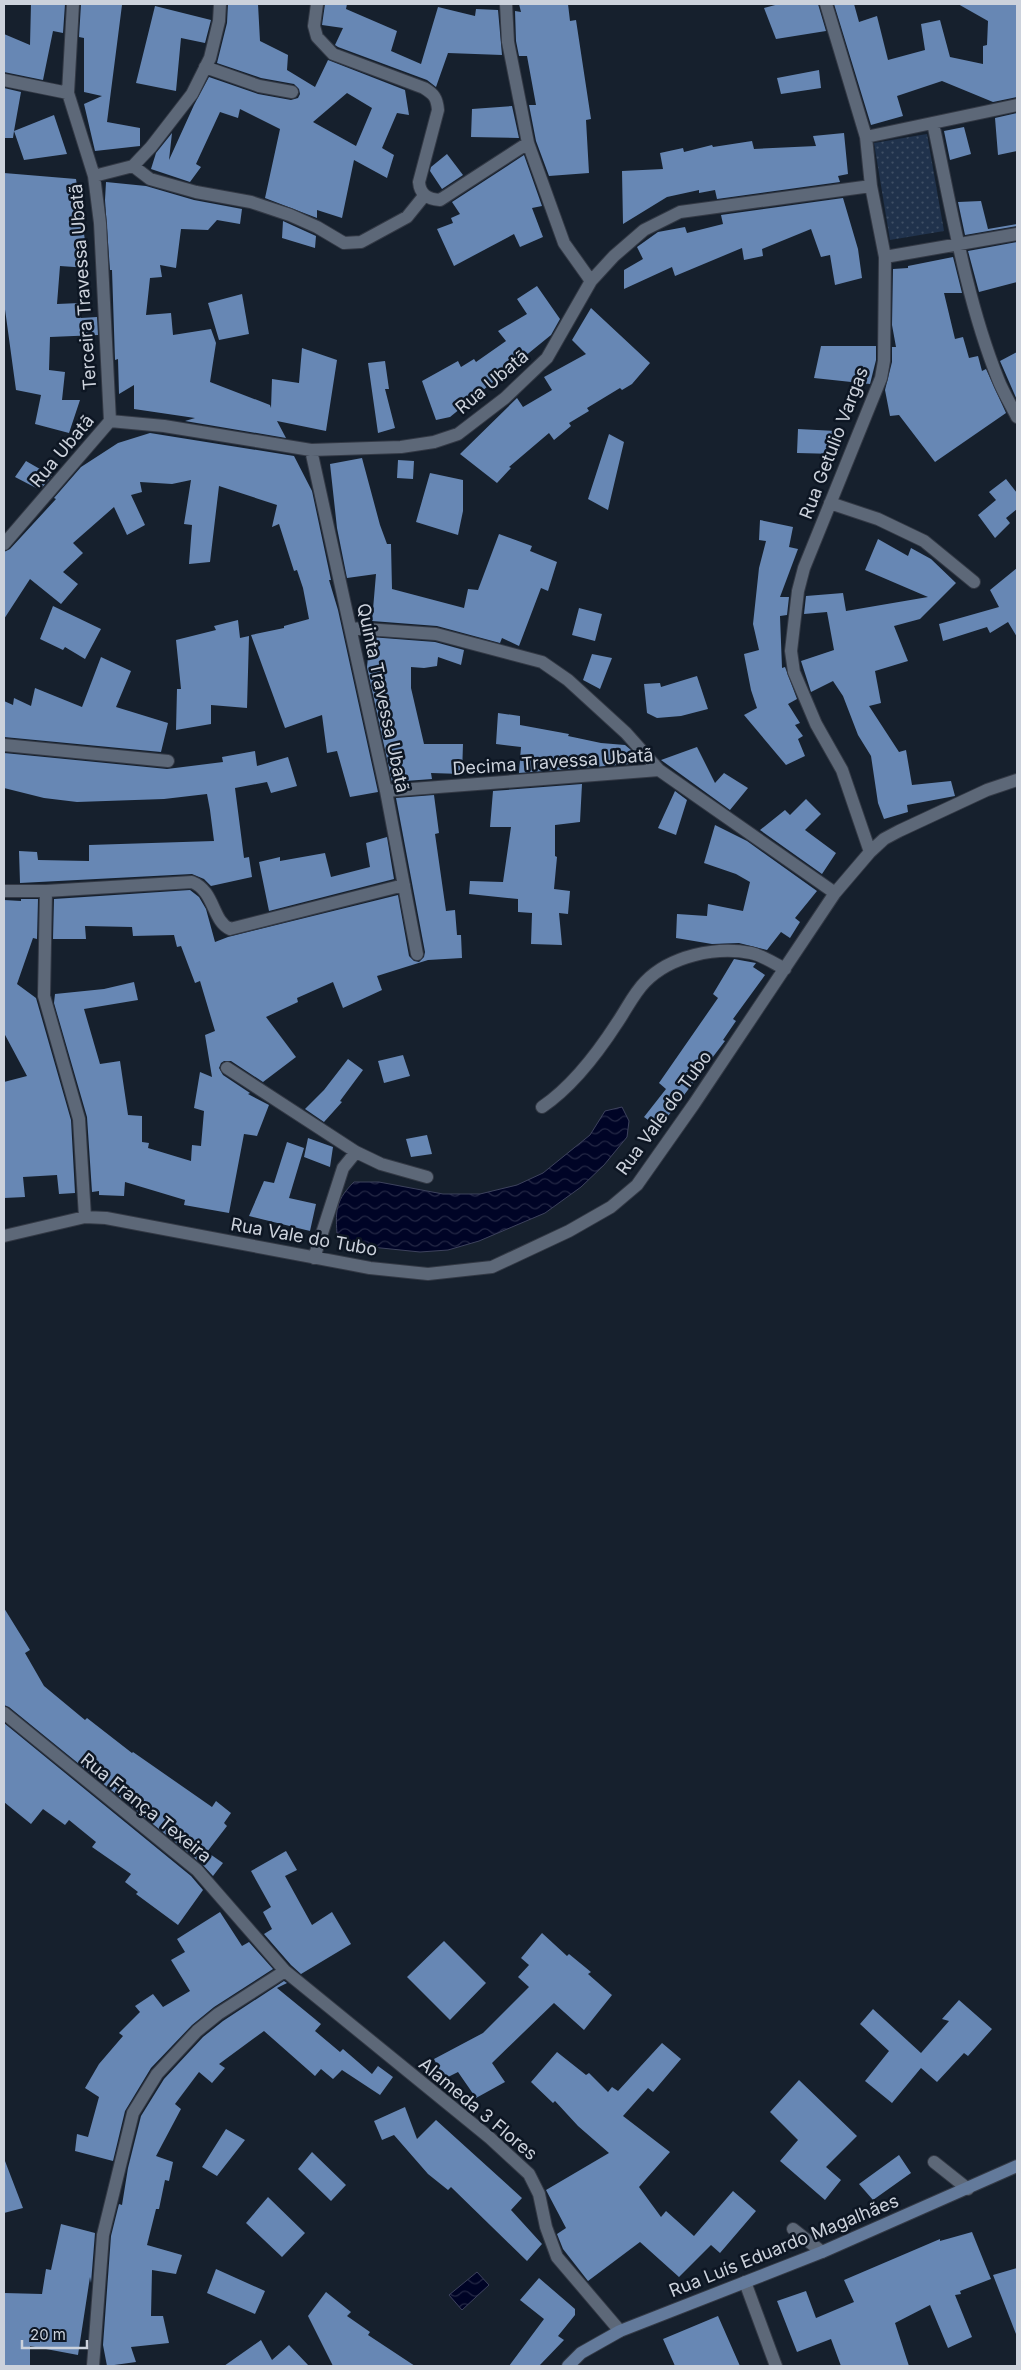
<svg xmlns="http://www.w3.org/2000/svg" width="1021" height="2370" font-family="Inter,sans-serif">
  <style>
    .park { fill: url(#park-dots) }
    .water { fill: url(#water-waves); stroke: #3d425d }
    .building { fill: #6787b4; fill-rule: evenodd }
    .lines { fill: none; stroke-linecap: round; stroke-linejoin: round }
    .minor-casing { stroke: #333945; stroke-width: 14 }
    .secondary-casing { stroke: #333945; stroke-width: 14 }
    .minor { stroke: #5d6878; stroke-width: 12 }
    .secondary { stroke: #637a9b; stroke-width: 12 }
    .labels { text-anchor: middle; stroke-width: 5; stroke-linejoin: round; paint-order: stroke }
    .street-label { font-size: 18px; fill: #ccd2dc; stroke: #0d1623 }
  </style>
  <defs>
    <pattern id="park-dots" width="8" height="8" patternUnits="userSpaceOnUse" patternTransform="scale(1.25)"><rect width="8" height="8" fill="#20324c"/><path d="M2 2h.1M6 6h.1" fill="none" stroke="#3f4f65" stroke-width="1.8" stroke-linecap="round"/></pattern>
    <pattern id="water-waves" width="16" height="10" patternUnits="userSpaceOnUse" patternTransform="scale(1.25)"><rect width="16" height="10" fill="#000426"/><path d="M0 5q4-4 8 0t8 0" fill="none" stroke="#242845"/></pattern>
  </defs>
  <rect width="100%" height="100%" fill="#16202d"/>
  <path class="park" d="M 927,134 L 944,231 L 890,240 L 874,143 Z"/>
  <path class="water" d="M 622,1107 L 629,1121 L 627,1137 L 604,1165 L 581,1187 L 545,1213 L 479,1241 L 448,1250 L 420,1252 L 352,1245 L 337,1233 C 335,1209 337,1199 354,1182 L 379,1182 L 443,1194 L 480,1194 L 517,1185 L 543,1173 L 590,1135 L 605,1111 Z
    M 477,2272 L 489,2285 L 462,2310 L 449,2295 Z"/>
  <path class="building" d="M 31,4 L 65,4 L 63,33 L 53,31 L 43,80 L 4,72 L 4,34 L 30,45 Z
    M 81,4 L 122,5 L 107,122 L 140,128 L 140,146 L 95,151 L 84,104 L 102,96 L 84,92 L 84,38 L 79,37 Z
    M 228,4 L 258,4 L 260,41 L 288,55 L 287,70 L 315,87 L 328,60 L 405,90 L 409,115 L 397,113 L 382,148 L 394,155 L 387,178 L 354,160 L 342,218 L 317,210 L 317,218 L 265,198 L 280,129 L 240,109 L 238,118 L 220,112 L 196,164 L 201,167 L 190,182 L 151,169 L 156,153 L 172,133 L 169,160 L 194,105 L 209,77 L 258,94 L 291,100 L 298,98 L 300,94 L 299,89 L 294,84 L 261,78 L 217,63 L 227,23 ZM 347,93 L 372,108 L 356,146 L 313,122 Z
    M 325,4 L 347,4 L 346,9 L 397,31 L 391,51 L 421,64 L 438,7 L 475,16 L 476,9 L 498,10 L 502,55 L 448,53 L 436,87 L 427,80 L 338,47 L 335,45 L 343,28 L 322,25 Z
    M 519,4 L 568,4 L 570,21 L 576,20 L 591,119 L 586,120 L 589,173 L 549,176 L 536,141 L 529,105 L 536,105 L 527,56 L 519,56 L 516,41 L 515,11 L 521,12 Z
    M 779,4 L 818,4 L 826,31 L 776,39 L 764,8 Z
    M 834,4 L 854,4 L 859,22 L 877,16 L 888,60 L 925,50 L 921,24 L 940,20 L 950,57 L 983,64 L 983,46 L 987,45 L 988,21 L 958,4 L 1017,4 L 1017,97 L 993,102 L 942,81 L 897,96 L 903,116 L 871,125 Z
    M 155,6 L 211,20 L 205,43 L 181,38 L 176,91 L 136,83 Z
    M 819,70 L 821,88 L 781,94 L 777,78 Z
    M 4,88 L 21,92 L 14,131 L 54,115 L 67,154 L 24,160 L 14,131 L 13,138 L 4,138 Z
    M 512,106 L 519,138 L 471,137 L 472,109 Z
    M 1017,113 L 1017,151 L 998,155 L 995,118 Z
    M 964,127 L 971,154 L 950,160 L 944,131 Z
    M 844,133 L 848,174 L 838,176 L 840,182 L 717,199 L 715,190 L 699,193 L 699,190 L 667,197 L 623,224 L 622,171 L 663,169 L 660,153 L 683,148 L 684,152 L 712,145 L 713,147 L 752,141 L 754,149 L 816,146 L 813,136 Z
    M 447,154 L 463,175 L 442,189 L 430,171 L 431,167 Z
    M 524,155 L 542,206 L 532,208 L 543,237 L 520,247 L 514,234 L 454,266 L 437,229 L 453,223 L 451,218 L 460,214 L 452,202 Z
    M 4,173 L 76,179 L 89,268 L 60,266 L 57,304 L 80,303 L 81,318 L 97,317 L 98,335 L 50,337 L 49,370 L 65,372 L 62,400 L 80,400 L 69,433 L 35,424 L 41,395 L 16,390 L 4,302 Z
    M 106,182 L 146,186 L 194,200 L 242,209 L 240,224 L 217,220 L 208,230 L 181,229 L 176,268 L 160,265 L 162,277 L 150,278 L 146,315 L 171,313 L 173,335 L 211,329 L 216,343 L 210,382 L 270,405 L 271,408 L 272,379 L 299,383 L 302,348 L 337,360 L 326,431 L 277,421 L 286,438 L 185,421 L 195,418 L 134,409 L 134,385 L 119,394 L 118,359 L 115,360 L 112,270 L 110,270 L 105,200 Z
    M 843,198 L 858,249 L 862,278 L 835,285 L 830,255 L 821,257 L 811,229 L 762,249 L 763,256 L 744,260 L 742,248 L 675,276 L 672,267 L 624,289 L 624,270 L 643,259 L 637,247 L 658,232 L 685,227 L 687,233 L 723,224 L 721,215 Z
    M 981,201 L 988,229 L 1017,224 L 1017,226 L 965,235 L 958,202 Z
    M 283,221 L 316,236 L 315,248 L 282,238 Z
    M 1017,242 L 1017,282 L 979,292 L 968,251 Z
    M 953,257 L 962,293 L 944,293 L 955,339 L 963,337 L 969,358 L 978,356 L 982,371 L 986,369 L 1006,413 L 935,462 L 899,415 L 890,416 L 885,390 L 892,362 L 892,347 L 896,347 L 892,325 L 893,269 L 908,268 L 908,266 Z
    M 537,286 L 560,319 L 551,335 L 450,417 L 436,420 L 422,381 L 458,361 L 461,367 L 474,359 L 476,362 L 506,341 L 498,331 L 527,314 L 517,299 Z
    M 242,294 L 249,334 L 219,340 L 208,303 Z
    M 591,308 L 650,363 L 632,384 L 622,390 L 620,388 L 587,408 L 589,411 L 569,423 L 571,426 L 554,440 L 549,433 L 509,467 L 511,468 L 497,483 L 460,454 L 517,398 L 523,407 L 552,390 L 544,377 L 586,354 L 572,340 Z
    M 821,346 L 876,346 L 876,360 L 870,384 L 814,378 Z
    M 1017,352 L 1017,400 L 1000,361 Z
    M 385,361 L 389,389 L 385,389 L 395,428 L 378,433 L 368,363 Z
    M 798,429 L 836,431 L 836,454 L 797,453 Z
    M 150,433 L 294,456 L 312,491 L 331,580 L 329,580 L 338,610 L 378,792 L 350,797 L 337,751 L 327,753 L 322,715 L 285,728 L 251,635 L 284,628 L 284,626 L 309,619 L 303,588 L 297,570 L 294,571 L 279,524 L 272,527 L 277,505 L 219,486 L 210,562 L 189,564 L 192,525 L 184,524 L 191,480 L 172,484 L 140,482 L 142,492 L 131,495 L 145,525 L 127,535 L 114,507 L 73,543 L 83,553 L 63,572 L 78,584 L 61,604 L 30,579 L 4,619 L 4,552 L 10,549 L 56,499 L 54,498 L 81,467 L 118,443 Z
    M 609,434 L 624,442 L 608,510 L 588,499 Z
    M 362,458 L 380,525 L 387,544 L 391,544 L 392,589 L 464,608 L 468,589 L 478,590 L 499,534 L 532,546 L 530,551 L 557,562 L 548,591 L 541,588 L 519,646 L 502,638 L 500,643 L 437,626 L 372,621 L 376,574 L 347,578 L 337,528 L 330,464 Z
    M 398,460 L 414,461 L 413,479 L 397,478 Z
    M 26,461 L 52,476 L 40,490 L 15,477 Z
    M 430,473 L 463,480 L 463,511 L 458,535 L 416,522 Z
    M 1006,479 L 1017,493 L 1017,509 L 1006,518 L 1010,523 L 995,538 L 978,515 L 996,500 L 989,492 Z
    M 760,520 L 793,527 L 789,547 L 798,549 L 780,597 L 789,597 L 787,615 L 780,616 L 782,668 L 785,667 L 797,699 L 788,704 L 800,723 L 795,725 L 803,736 L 798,739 L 805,756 L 786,765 L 744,715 L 757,708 L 751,690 L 744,654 L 759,650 L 753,624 L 759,568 L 766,541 L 759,540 Z
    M 878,539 L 908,556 L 911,548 L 931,559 L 956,583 L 920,619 L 894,626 L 908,661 L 875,671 L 881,703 L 869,706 L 899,752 L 906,750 L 912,785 L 951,781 L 955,796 L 907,805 L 908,812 L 884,819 L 878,803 L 871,756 L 858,735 L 843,696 L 833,681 L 811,692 L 801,661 L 834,650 L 827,612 L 804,614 L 806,596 L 843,593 L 846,611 L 928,597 L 865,570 Z
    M 1017,568 L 1017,637 L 1008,622 L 990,633 L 987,627 L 943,641 L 939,624 L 999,607 L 990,590 Z
    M 53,606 L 101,629 L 85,659 L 65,647 L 63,650 L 40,639 Z
    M 579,608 L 602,614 L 595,641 L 572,635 Z
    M 238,620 L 240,638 L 249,636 L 247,708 L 211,705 L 211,724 L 176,730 L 177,689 L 181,689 L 176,640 L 216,630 L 214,626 Z
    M 370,637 L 435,642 L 464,650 L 461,665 L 438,657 L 437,666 L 424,668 L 411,667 L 411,688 L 424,744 L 463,744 L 462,774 L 431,773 L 432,779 L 392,782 L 367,667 Z
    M 592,654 L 612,658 L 600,689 L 583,680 Z
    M 101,657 L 131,671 L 116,707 L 168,723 L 161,752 L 4,737 L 4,701 L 13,705 L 14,698 L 31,706 L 35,688 L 82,707 Z
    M 697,676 L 708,709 L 681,716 L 657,718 L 647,713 L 644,684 L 660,683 L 661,687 Z
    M 498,713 L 520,716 L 520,725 L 569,734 L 568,736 L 601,743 L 625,745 L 631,750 L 630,764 L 519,773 L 521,747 L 496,744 Z
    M 697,747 L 715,783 L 724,773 L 748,788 L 730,810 L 661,760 Z
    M 255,751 L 257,766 L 288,757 L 297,786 L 271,793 L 267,782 L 235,788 L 244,858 L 249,857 L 252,877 L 211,886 L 204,879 L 192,874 L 20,883 L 19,851 L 37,852 L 38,860 L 89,861 L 89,845 L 214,841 L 210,810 L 207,794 L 164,799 L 77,802 L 44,798 L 4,788 L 4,753 L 167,769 L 223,762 L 222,757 Z
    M 582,784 L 580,822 L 555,825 L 555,856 L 557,857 L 554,889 L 570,891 L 568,914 L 559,913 L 562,945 L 531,944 L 532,913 L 518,912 L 518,899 L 469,894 L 470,881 L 503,882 L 511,827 L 490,827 L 493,791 Z
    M 675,791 L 687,800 L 676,835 L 658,828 Z
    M 434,795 L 439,833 L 435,834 L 446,911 L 455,910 L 457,935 L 461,935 L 462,958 L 428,960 L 377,976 L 382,990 L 343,1008 L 333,982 L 297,998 L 298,1002 L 266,1017 L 296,1057 L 263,1082 L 231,1061 L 224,1061 L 221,1063 L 219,1068 L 223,1075 L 250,1093 L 248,1094 L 269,1105 L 257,1136 L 244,1134 L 229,1213 L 184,1205 L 185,1200 L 125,1182 L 124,1196 L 99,1195 L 99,1191 L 92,1192 L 87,1117 L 54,1003 L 55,994 L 104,989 L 134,982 L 138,1000 L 84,1009 L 100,1064 L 120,1061 L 128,1115 L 142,1116 L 142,1142 L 149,1143 L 148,1148 L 191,1161 L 192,1145 L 201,1146 L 204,1111 L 194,1108 L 200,1072 L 212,1077 L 205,1035 L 215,1031 L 200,981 L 195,983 L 181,946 L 177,947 L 174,935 L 133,936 L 132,927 L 85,926 L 86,939 L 53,939 L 54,899 L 190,890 L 199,897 L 206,909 L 215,942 L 228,937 L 398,895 L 409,956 L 414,961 L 419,962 L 424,957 L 425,952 L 396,798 Z
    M 806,799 L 821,814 L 805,830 L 836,853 L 822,874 L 760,830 L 785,810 L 790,815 Z
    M 715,825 L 747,841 L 817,891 L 795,918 L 800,922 L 790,938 L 781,932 L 767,950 L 739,943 L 712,944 L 676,938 L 677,914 L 707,916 L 708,904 L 743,911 L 750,882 L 736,874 L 704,863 Z
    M 387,837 L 394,879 L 269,911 L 259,862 L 280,857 L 280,861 L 325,853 L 331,877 L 370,867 L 366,843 Z
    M 21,899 L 38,899 L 37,939 L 33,938 L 17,984 L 36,998 L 71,1120 L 75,1193 L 59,1194 L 57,1175 L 23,1177 L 25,1197 L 4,1198 L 4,1082 L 27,1076 L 4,1033 L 4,900 L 21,901 Z
    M 734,959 L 756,963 L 753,967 L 765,975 L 733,1019 L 736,1021 L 723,1040 L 725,1041 L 659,1128 L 644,1117 L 666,1089 L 659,1083 L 718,998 L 713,994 Z
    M 403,1055 L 410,1076 L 384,1083 L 378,1061 Z
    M 348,1059 L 363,1070 L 340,1101 L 342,1102 L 324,1122 L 305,1109 L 324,1090 Z
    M 427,1135 L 432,1154 L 411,1157 L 406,1139 Z
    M 308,1138 L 333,1147 L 330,1167 L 304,1157 Z
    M 287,1142 L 304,1148 L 289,1198 L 316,1204 L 310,1231 L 249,1216 L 264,1181 L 274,1183 Z
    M 4,1608 L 30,1650 L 25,1653 L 44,1686 L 85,1720 L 87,1718 L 132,1753 L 133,1752 L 212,1807 L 216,1801 L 231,1813 L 224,1823 L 227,1826 L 207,1852 L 223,1863 L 213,1876 L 202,1864 L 9,1707 L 4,1705 Z
    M 4,1723 L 191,1876 L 203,1890 L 178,1925 L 136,1894 L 138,1892 L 125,1882 L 131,1874 L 92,1847 L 96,1842 L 69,1820 L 65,1825 L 43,1809 L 31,1824 L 4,1802 Z
    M 286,1851 L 297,1870 L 285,1876 L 312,1925 L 332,1912 L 351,1944 L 301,1974 L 291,1965 L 264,1934 L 272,1929 L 263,1912 L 271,1907 L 251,1871 Z
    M 220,1912 L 242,1946 L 249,1942 L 273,1969 L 214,2007 L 192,2025 L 151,2068 L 125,2111 L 113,2161 L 75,2151 L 77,2134 L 88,2137 L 99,2097 L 85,2088 L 99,2064 L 123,2036 L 119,2033 L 140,2012 L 135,2006 L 153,1994 L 163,2007 L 190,1991 L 171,1960 L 185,1952 L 177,1939 Z
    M 542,1933 L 567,1956 L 569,1954 L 591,1972 L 588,1974 L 612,1995 L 584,2030 L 554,2003 L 492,2063 L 505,2082 L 476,2098 L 458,2072 L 444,2079 L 434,2059 L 483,2033 L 529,1987 L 518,1977 L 529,1965 L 521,1958 Z
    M 444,1941 L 486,1983 L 450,2020 L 407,1977 Z
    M 284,1981 L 287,1983 L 277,1988 L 321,2024 L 315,2031 L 340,2052 L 343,2049 L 372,2074 L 378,2066 L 393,2077 L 380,2095 L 342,2070 L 333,2079 L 321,2069 L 315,2076 L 264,2031 L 219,2064 L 225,2068 L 212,2083 L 199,2072 L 175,2104 L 181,2109 L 156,2156 L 173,2162 L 169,2181 L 165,2180 L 159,2209 L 156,2209 L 147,2245 L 182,2255 L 176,2274 L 152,2270 L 151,2316 L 163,2316 L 169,2343 L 131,2347 L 136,2362 L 107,2366 L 103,2345 L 111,2236 L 119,2204 L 122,2205 L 128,2168 L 141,2116 L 164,2079 L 203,2037 L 223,2021 Z
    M 959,2000 L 992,2029 L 968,2056 L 964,2053 L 937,2082 L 921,2068 L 892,2103 L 865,2081 L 889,2051 L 860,2024 L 873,2009 L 921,2053 L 949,2021 L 942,2019 Z
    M 662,2043 L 681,2059 L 653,2092 L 648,2088 L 623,2116 L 670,2152 L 639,2187 L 661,2217 L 666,2211 L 694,2236 L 733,2191 L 756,2211 L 720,2253 L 711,2245 L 679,2277 L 640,2242 L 588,2281 L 563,2249 L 557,2234 L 566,2228 L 546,2190 L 609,2153 L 578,2126 L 555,2101 L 553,2103 L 531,2082 L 557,2052 L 586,2075 L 589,2073 L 608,2092 L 612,2087 L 618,2091 Z
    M 799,2080 L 857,2136 L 826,2167 L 841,2180 L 825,2200 L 780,2161 L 798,2140 L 770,2112 Z
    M 405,2107 L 417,2139 L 436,2120 L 522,2198 L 511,2210 L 542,2244 L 527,2261 L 451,2187 L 448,2190 L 428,2174 L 394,2135 L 382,2140 L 374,2121 Z
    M 226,2129 L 245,2140 L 217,2176 L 202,2167 Z
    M 312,2152 L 346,2185 L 331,2201 L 298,2169 Z
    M 899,2155 L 911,2173 L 873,2200 L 859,2184 Z
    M 5,2161 L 23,2208 L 4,2213 L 4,2162 Z
    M 268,2197 L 305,2233 L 282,2257 L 246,2223 Z
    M 61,2224 L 95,2233 L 91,2283 L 90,2277 L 78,2355 L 30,2346 L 30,2366 L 4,2366 L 4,2293 L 42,2294 L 46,2269 L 51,2270 Z
    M 972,2232 L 991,2279 L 960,2291 L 961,2294 L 955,2295 L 972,2337 L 948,2348 L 930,2305 L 895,2323 L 909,2366 L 841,2366 L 831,2339 L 797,2352 L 777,2301 L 806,2291 L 816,2318 L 854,2302 L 844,2280 L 940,2239 L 940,2241 Z
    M 1017,2268 L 1017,2334 L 1016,2334 L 993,2275 Z
    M 216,2269 L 265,2291 L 255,2314 L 207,2293 Z
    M 539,2278 L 575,2309 L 575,2315 L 558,2336 L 564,2340 L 539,2366 L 509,2366 L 544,2319 L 520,2300 Z
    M 326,2292 L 351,2312 L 347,2316 L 370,2332 L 368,2335 L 415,2366 L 333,2366 L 308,2316 Z
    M 718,2316 L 740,2366 L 675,2366 L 663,2339 Z
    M 261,2340 L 272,2360 L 289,2345 L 309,2366 L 224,2366 Z"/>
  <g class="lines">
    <g class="minor-casing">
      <path id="minor" d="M 73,4 L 68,93 L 94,176 L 100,223 L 110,421
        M 317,4 L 314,26 L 317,37 L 333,54 L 424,88 C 434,94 437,98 438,110 L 419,182 C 420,195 428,199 440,200 L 528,143
        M 506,4 L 508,42 L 528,143 L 564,243 L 591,281
        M 826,4 L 866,137 L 871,186 L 885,257 L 884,361 L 881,378 L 804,568 L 798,591 L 791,651 L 794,672 L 816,724 L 842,770 L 870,852
        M 205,67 L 259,86 L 292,92
        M 4,80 L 68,93
        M 933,123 C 951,207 966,299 998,379 C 1003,392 1011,405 1017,417
        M 866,137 L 1017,105
        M 133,166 L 150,179 L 196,192 L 251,202 L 290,215 L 317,227 L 344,243 L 361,242 L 407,217 L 424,196
        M 94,176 L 133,166 L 151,147 L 192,94 L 210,58 L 219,21 L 220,4
        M 885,257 L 1017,234
        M 110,421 L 164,426 L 311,450 L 401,447 L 434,442 L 458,434 L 505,398 L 547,358 L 591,281 L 614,256 L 644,230 L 680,212 L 871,186
        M 311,450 L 386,791 L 417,954
        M 830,503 L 878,519 L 924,541 L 974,582
        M 4,544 L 110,421
        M 351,628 L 436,634 L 542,662 L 568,680 L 626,733 L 659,770 L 835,893
        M 4,745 L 168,761
        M 386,791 L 659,770
        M 4,891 L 46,891 L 192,882 C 215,891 212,921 230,929 L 404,885
        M 46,891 L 44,996 L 79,1119 L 85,1217
        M 227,1068 L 356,1152 L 381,1164 L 427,1177
        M 542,1107 C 573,1086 597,1054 617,1023 C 626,1010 634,993 645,982 C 670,956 716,946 751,953 C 762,955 775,964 785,969
        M 4,1236 L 85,1217 L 106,1218 L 370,1268 L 428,1274 L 492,1267 L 569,1231 L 611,1207 L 637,1185 L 694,1104 L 835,893 L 870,852 L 884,839 L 899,831 L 987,790 L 1017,780
        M 314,1258 L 343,1168 L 356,1152
        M 4,1713 L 197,1870 L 285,1971 L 218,2014 L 197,2031 L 157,2074 L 133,2113 L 103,2235 L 93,2366
        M 285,1971 L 490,2138 L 529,2174 L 539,2194 L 546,2227 L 557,2257 L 620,2331
        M 934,2162 L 968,2189
        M 793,2229 L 822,2252
        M 745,2282 L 776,2366"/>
    </g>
    <g class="secondary-casing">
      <path id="secondary" d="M 568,2366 L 581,2353 L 620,2331 L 822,2252 L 1017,2166"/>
    </g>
    <use href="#minor" class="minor"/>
    <use href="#secondary" class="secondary"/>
  </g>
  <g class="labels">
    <g class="street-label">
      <text transform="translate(83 287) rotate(-94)" y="6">Terceira Travessa Ubatã</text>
      <text transform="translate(492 382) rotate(-40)" y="6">Rua Ubatã</text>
      <text transform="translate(834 443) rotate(-69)" y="6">Rua Getulio Vargas</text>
      <text transform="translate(62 451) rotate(-50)" y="6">Rua Ubatã</text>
      <text transform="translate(383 698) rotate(78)" y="6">Quinta Travessa Ubatã</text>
      <text transform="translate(553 762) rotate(-4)" y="6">Decima Travessa Ubatã</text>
      <text transform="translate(664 1113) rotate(-54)" y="6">Rua Vale do Tubo</text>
      <text transform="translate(304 1237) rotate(10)" y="6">Rua Vale do Tubo</text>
      <text transform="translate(146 1808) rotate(39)" y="6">Rua França Texeira</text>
      <text transform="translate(478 2109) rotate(40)" y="6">Alameda 3 Flores</text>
      <text transform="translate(784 2246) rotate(-22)" y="6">Rua Luís Eduardo Magalhães</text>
    </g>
  </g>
  <rect width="1021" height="2370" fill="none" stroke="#ccd2dc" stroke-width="10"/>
  <path d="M22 2340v8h65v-8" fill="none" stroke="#ccd2dc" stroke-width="2.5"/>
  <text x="30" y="2340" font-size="15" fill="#ccd2dc" stroke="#0d1623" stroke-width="4" paint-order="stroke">20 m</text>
</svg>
